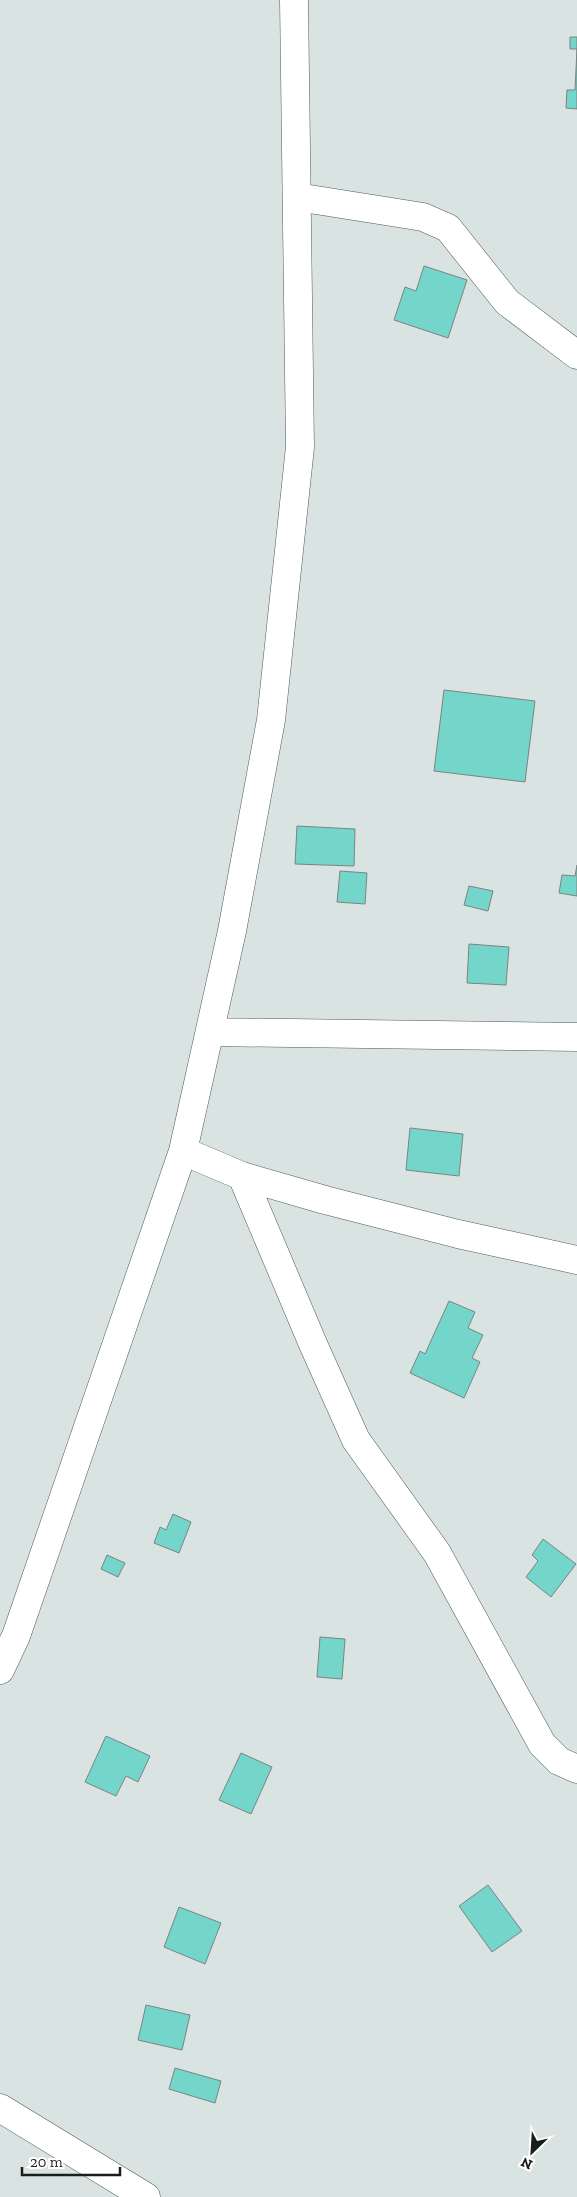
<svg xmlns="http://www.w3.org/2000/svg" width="577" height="2197" font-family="'Zilla Slab',serif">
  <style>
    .building { fill: #74d5ca; stroke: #7b8482 }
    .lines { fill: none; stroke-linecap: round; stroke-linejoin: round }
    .street-casing { stroke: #515a59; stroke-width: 29 }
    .street { stroke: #fff; stroke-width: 28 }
  </style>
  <rect width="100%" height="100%" fill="#d9e3e1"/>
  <path class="building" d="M 570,37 L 577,37 L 577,109 L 566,108 L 567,90 L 575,90 L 577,49 L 570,49 Z
    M 424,266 L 467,280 L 448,338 L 394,320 L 405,287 L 416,291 Z
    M 444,690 L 535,701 L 525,782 L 434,771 Z
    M 297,826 L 355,829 L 354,866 L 295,864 Z
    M 577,865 L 577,896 L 559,893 L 562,875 L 575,876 Z
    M 340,871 L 367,873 L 365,904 L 337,902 Z
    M 469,886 L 493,891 L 488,911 L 464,905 Z
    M 469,944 L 509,947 L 506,985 L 467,983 Z
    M 410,1128 L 463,1134 L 459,1176 L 406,1170 Z
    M 449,1301 L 475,1312 L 468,1328 L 483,1335 L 472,1358 L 480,1362 L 464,1398 L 410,1373 L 420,1351 L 425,1354 Z
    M 173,1514 L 191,1522 L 179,1553 L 154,1543 L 160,1527 L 166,1530 Z
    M 543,1539 L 576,1564 L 551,1597 L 526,1577 L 538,1561 L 532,1555 Z
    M 107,1555 L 125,1563 L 118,1577 L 101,1569 Z
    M 320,1637 L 345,1639 L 342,1679 L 317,1677 Z
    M 106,1736 L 150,1756 L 138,1782 L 126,1776 L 116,1796 L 85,1782 Z
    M 241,1753 L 272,1767 L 251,1814 L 219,1800 Z
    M 488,1885 L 522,1931 L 492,1952 L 459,1906 Z
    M 179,1907 L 221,1923 L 205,1964 L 164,1947 Z
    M 146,2005 L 190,2015 L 182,2050 L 138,2040 Z
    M 175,2068 L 221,2081 L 215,2103 L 169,2089 Z"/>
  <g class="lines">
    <g class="street-casing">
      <path id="street" d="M 297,197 L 423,217 L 448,228 L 507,302 L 577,355
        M 210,1032 L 577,1037
        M 183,1151 L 242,1176 L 325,1200 L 458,1234 L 577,1260
        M 242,1176 L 313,1344 L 356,1440 L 437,1553 L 542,1744 L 559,1761 L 577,1769
        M 0,1670 L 16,1636 L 183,1151 L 232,931 L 271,720 L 300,447 L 294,0
        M 0,2108 L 146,2197"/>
    </g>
    <use href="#street" class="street"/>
  </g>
  <g transform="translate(532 2152) rotate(205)" stroke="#ffffff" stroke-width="4" paint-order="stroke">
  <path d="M0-4L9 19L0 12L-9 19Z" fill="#1a1d1d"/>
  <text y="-8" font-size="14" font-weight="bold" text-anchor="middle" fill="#1a1d1d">N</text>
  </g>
  <path d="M22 2167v8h98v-8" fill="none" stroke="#1a1d1d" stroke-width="2.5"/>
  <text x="30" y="2167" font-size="15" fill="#1a1d1d" stroke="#ffffff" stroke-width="4" paint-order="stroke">20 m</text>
</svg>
